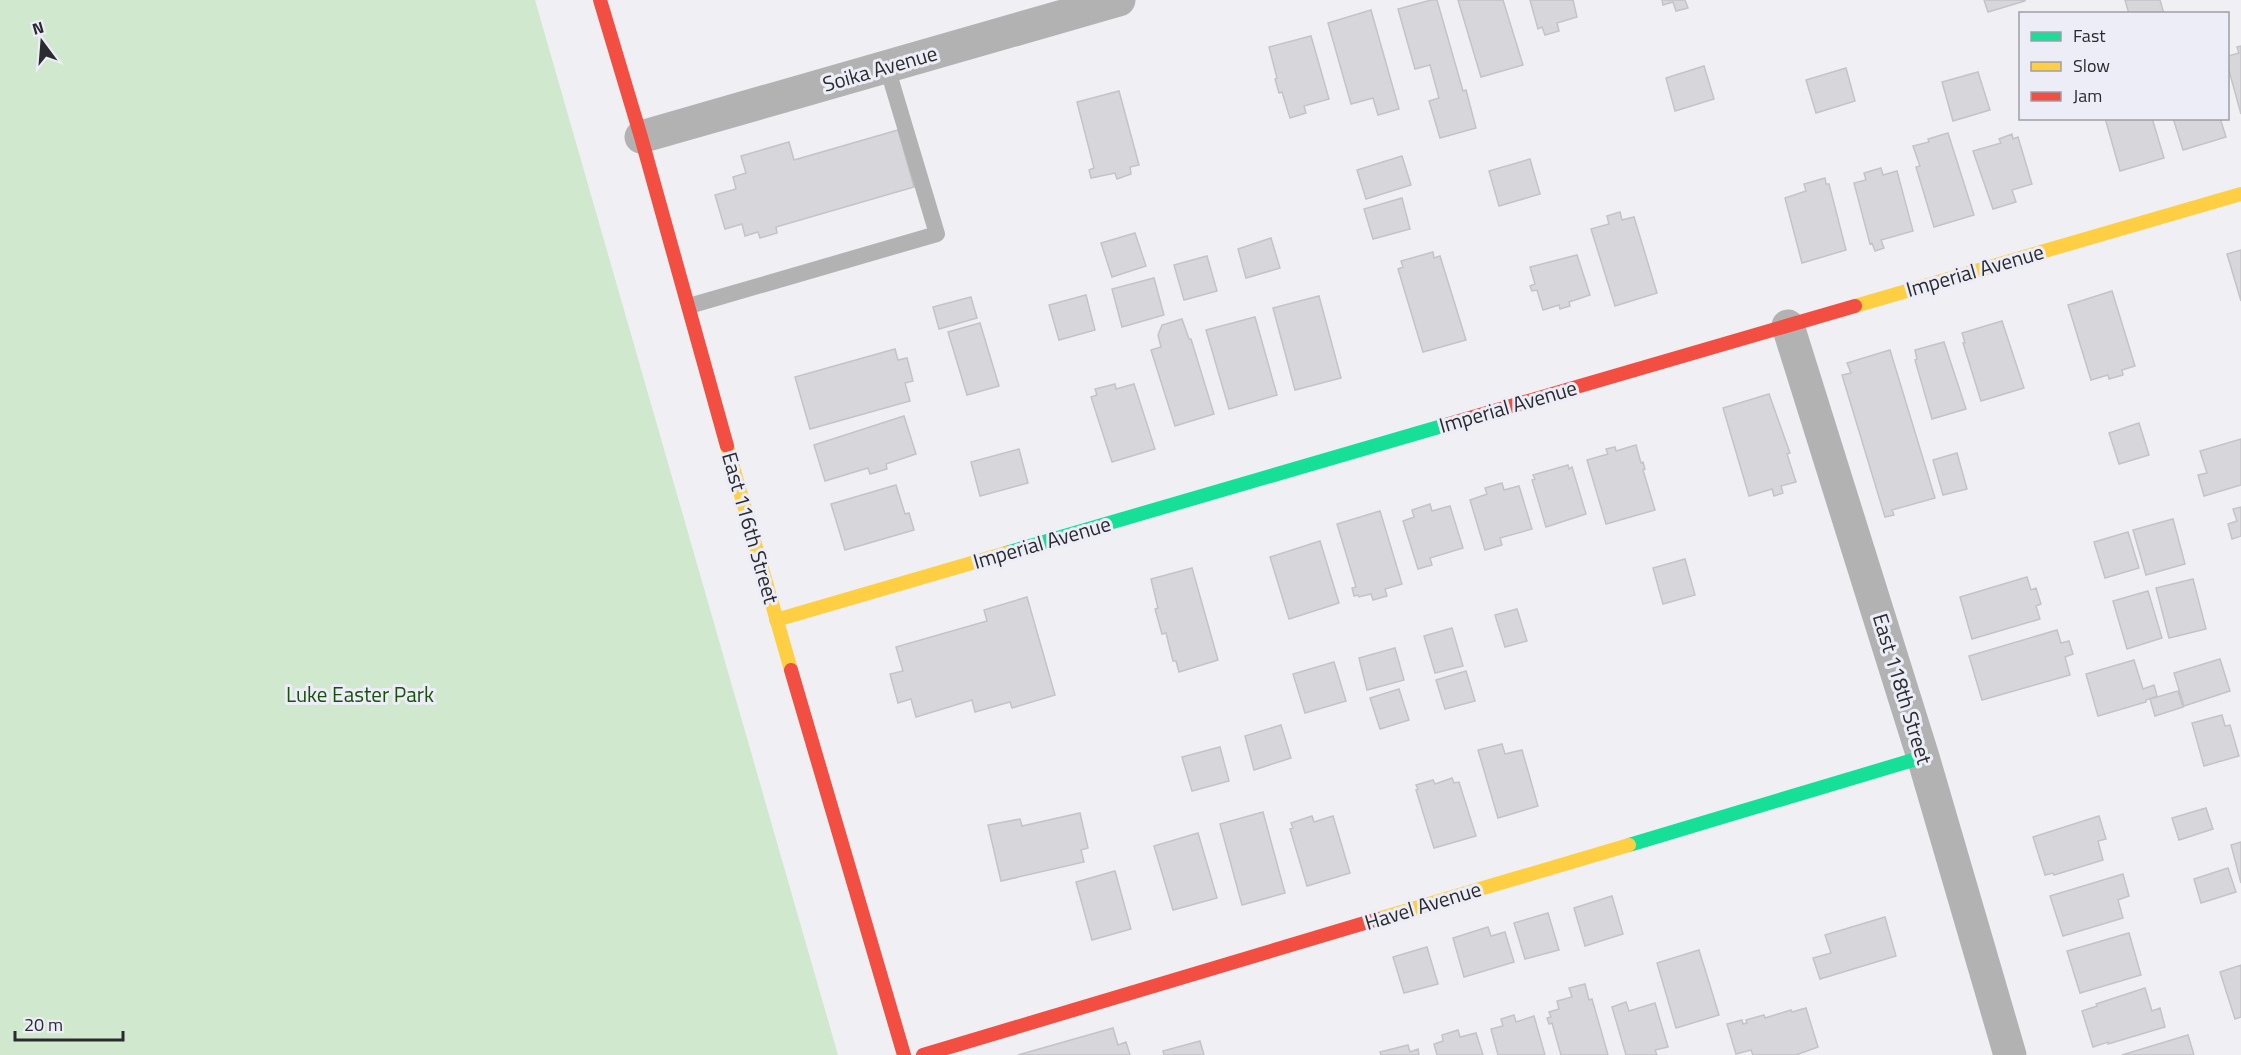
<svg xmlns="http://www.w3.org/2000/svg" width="2241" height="1055" font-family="'Titillium Web',sans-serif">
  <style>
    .green { fill: #d0e8ce }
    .building { fill: #d7d7db; stroke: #c4c4c8; stroke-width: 1.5 }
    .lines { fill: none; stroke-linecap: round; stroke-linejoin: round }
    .lane { stroke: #b3b2b3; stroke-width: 16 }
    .street { stroke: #b3b2b3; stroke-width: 33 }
    .fast { stroke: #16e098; stroke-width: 14 }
    .slow { stroke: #ffcf43; stroke-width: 14 }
    .jam { stroke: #f24e42; stroke-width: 14 }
    .labels { text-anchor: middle; stroke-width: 6; stroke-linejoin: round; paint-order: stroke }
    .street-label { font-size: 21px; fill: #2a2b2e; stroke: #ecedf7 }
    .park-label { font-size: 21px; fill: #19500e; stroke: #ecedf7 }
  </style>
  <rect width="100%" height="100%" fill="#efeff4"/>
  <path class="green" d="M 0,0 L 535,0 L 838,1055 L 0,1055 Z"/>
  <path class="building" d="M 1431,0 L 1437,0 L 1463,91 L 1466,90 L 1476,128 L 1440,138 L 1429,101 L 1439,98 L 1430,65 L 1415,69 L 1398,9 Z
    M 1458,0 L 1503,0 L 1523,65 L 1481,77 Z
    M 1530,0 L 1573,0 L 1577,17 L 1557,23 L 1559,31 L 1545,35 L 1542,27 L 1538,29 Z
    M 1662,0 L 1685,0 L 1688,8 L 1676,11 L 1673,2 L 1663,5 Z
    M 1984,0 L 2025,0 L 2025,1 L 1988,12 Z
    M 2125,0 L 2160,0 L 2164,14 L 2129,14 Z
    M 1371,10 L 1399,109 L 1378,115 L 1373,98 L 1351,104 L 1328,23 Z
    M 1311,36 L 1329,99 L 1304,106 L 1306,113 L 1290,118 L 1282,92 L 1279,93 L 1275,79 L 1277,78 L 1269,47 Z
    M 2241,46 L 2241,114 L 2228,67 L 2228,56 L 2239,53 L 2237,47 Z
    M 1704,66 L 1714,99 L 1675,111 L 1666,78 Z
    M 1846,68 L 1855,101 L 1816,113 L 1806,80 Z
    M 1978,72 L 1990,110 L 1953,121 L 1942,82 Z
    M 1119,91 L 1139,165 L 1130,167 L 1131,174 L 1117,179 L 1115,173 L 1091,178 L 1089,170 L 1094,168 L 1077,102 Z
    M 2105,118 L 2152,118 L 2164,158 L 2120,171 Z
    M 2173,118 L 2220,118 L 2226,137 L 2183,150 Z
    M 898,130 L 914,187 L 776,227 L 777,233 L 760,238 L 758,232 L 745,236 L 742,224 L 725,229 L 715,195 L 736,189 L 733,177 L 746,173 L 741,156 L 789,142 L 794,160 Z
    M 1948,133 L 1974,215 L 1934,227 L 1916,167 L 1920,166 L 1913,146 L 1929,142 L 1928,139 Z
    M 2012,134 L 2013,139 L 2018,137 L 2032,184 L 2012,190 L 2016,202 L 1993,209 L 1973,151 L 2001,143 L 1999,139 Z
    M 1402,156 L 1411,185 L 1366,199 L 1357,170 Z
    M 1530,159 L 1540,194 L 1499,206 L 1489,171 Z
    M 1881,168 L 1883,175 L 1897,171 L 1913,231 L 1881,240 L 1884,248 L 1875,251 L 1872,243 L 1870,244 L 1854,183 L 1866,180 L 1864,173 Z
    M 1825,178 L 1826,184 L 1829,184 L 1846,250 L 1802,263 L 1785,198 L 1806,191 L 1804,184 Z
    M 1402,198 L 1410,229 L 1373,239 L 1364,209 Z
    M 1620,212 L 1622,220 L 1634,217 L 1657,293 L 1615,306 L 1591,229 L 1609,224 L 1607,216 Z
    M 1135,233 L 1146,266 L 1112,277 L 1101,243 Z
    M 1271,238 L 1280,268 L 1246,278 L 1238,249 Z
    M 2241,250 L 2241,301 L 2227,254 Z
    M 1433,252 L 1434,258 L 1440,256 L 1466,340 L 1423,352 L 1398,269 L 1403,267 L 1401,261 Z
    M 1577,255 L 1590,295 L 1569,302 L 1570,306 L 1560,309 L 1559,305 L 1543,310 L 1537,290 L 1532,291 L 1530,286 L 1535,284 L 1530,267 Z
    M 1207,256 L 1217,291 L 1184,300 L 1174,265 Z
    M 1154,278 L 1164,315 L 1122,327 L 1112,289 Z
    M 2112,291 L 2135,366 L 2122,370 L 2123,375 L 2109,379 L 2108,375 L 2091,380 L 2068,305 Z
    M 1086,295 L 1095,330 L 1059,340 L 1049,305 Z
    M 1319,296 L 1341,378 L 1295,390 L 1273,308 Z
    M 971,297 L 977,318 L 939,329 L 933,307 Z
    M 1255,317 L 1277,395 L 1229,409 L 1206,330 Z
    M 1182,319 L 1189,339 L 1191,339 L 1214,414 L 1175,426 L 1151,350 L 1161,347 L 1158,335 L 1162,325 Z
    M 2002,321 L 2024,388 L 1981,401 L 1963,343 L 1965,343 L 1962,333 Z
    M 980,323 L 999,386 L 967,395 L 948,332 Z
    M 1944,342 L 1966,409 L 1932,419 L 1915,360 L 1917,359 L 1915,350 Z
    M 895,349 L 898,360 L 907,358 L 913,381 L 905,383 L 910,401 L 810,429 L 795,377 Z
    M 1890,350 L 1935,498 L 1892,510 L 1894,515 L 1885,517 L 1842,375 L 1851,373 L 1847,363 Z
    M 1115,384 L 1116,389 L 1134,384 L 1155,449 L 1112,462 L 1091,397 L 1097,395 L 1095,389 Z
    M 1769,394 L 1790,453 L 1787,454 L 1796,482 L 1781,486 L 1783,493 L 1774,496 L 1772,489 L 1749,496 L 1723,408 Z
    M 904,416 L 916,454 L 886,464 L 887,469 L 870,474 L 868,468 L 825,481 L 814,445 Z
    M 2139,423 L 2149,455 L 2119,464 L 2109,433 Z
    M 2241,439 L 2241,485 L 2204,496 L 2198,475 L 2207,473 L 2200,451 Z
    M 1636,445 L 1641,463 L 1643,462 L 1645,469 L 1643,470 L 1655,510 L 1606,524 L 1587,460 L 1608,454 L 1606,449 L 1615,447 L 1616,451 Z
    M 1019,449 L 1028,483 L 980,496 L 971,462 Z
    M 1957,453 L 1967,489 L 1943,495 L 1933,460 Z
    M 1568,465 L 1569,469 L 1572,467 L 1586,514 L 1546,527 L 1532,480 L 1535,479 L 1533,475 Z
    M 1502,483 L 1504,490 L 1519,486 L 1532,529 L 1500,538 L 1502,545 L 1485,550 L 1470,500 L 1487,494 L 1485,488 Z
    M 896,485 L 905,514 L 909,513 L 914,530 L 845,550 L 831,504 Z
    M 1430,504 L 1432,511 L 1450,506 L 1463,548 L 1430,558 L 1432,565 L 1418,569 L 1403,521 L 1414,517 L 1412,510 Z
    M 2241,507 L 2241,536 L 2232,539 L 2228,524 L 2237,521 L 2233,509 Z
    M 1380,511 L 1402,584 L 1385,589 L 1387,596 L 1373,600 L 1371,594 L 1359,597 L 1358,595 L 1354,596 L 1352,588 L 1356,587 L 1337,524 Z
    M 2173,519 L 2185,564 L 2146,575 L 2133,530 Z
    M 2128,532 L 2139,568 L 2105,578 L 2094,542 Z
    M 1320,541 L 1339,603 L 1289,619 L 1270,557 Z
    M 1685,559 L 1695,595 L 1663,604 L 1653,568 Z
    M 1192,568 L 1218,660 L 1179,672 L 1176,661 L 1173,661 L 1166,633 L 1162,634 L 1155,609 L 1158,608 L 1151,579 Z
    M 2027,577 L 2031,590 L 2036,588 L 2041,604 L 2036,606 L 2040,619 L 1972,639 L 1960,597 Z
    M 2193,579 L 2206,629 L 2169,638 L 2156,588 Z
    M 2148,591 L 2162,638 L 2127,649 L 2113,601 Z
    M 1027,597 L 1055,695 L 1012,708 L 1010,702 L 975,712 L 972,700 L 916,717 L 911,699 L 898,703 L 890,674 L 903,671 L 896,647 L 987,621 L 984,610 Z
    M 1517,609 L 1527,641 L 1505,647 L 1495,615 Z
    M 1452,628 L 1463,666 L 1435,673 L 1424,636 Z
    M 2057,630 L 2061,643 L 2069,641 L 2073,654 L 2065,657 L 2070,675 L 1982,700 L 1969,656 Z
    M 1395,648 L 1404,680 L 1367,690 L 1359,658 Z
    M 2220,659 L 2230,691 L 2184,706 L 2174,673 Z
    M 2134,660 L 2143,689 L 2154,685 L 2157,696 L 2146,700 L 2146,702 L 2098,716 L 2086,674 Z
    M 1334,662 L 1346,701 L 1305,713 L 1293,674 Z
    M 1466,671 L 1475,701 L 1445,709 L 1436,680 Z
    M 1399,689 L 1409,720 L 1380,729 L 1370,698 Z
    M 2178,691 L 2183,707 L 2155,716 L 2150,699 Z
    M 2222,715 L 2225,726 L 2230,725 L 2239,756 L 2204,766 L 2192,723 Z
    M 1281,725 L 1291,758 L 1254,770 L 1245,736 Z
    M 1502,744 L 1505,754 L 1522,750 L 1538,806 L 1498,818 L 1478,750 Z
    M 1220,747 L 1229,781 L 1192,791 L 1182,757 Z
    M 1452,778 L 1454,783 L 1459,782 L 1476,836 L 1434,848 L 1416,790 L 1418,789 L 1416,785 L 1433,780 L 1435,784 Z
    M 2206,808 L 2213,829 L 2179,840 L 2172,818 Z
    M 1263,812 L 1285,893 L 1242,905 L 1220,824 Z
    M 1080,813 L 1088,848 L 1081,850 L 1084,862 L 1001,881 L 988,825 L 1020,819 L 1022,826 Z
    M 1312,816 L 1314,822 L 1333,816 L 1350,873 L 1307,886 L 1290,829 L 1293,828 L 1291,823 Z
    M 2099,816 L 2106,839 L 2098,841 L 2103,860 L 2054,875 L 2053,873 L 2045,875 L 2033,837 Z
    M 1198,833 L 1217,898 L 1173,910 L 1154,846 Z
    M 2241,842 L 2241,883 L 2231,845 Z
    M 2228,868 L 2236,892 L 2201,903 L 2194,879 Z
    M 1115,871 L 1131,929 L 1092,940 L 1076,882 Z
    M 2123,874 L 2129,896 L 2118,900 L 2123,918 L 2063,936 L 2050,896 Z
    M 1612,896 L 1623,934 L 1585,946 L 1574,908 Z
    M 1548,913 L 1559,950 L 1525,959 L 1514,923 Z
    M 1885,917 L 1896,956 L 1820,979 L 1813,958 L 1831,953 L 1825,935 Z
    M 1488,927 L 1491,936 L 1505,932 L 1514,962 L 1464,977 L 1453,938 Z
    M 2129,933 L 2141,975 L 2080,993 L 2067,951 Z
    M 1427,947 L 1438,984 L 1404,993 L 1393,957 Z
    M 1699,950 L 1719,1015 L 1676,1028 L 1657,963 Z
    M 2241,965 L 2241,1017 L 2235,1019 L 2220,972 Z
    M 1585,984 L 1589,1000 L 1592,999 L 1608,1055 L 1561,1055 L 1552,1023 L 1549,1024 L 1547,1018 L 1551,1017 L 1549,1012 L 1559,1009 L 1557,1001 L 1572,997 L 1569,988 Z
    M 2145,988 L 2152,1011 L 2160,1008 L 2165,1027 L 2108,1044 L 2108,1042 L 2093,1047 L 2082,1011 L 2097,1006 L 2096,1004 Z
    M 1626,1002 L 1629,1011 L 1655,1003 L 1668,1047 L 1655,1050 L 1657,1055 L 1626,1055 L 1612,1007 Z
    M 1806,1008 L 1818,1047 L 1796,1055 L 1753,1055 L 1751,1050 L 1736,1054 L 1727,1024 L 1742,1020 L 1743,1024 L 1747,1023 L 1746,1020 L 1764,1015 L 1765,1018 L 1791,1010 L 1792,1012 Z
    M 1514,1015 L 1516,1022 L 1534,1016 L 1545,1055 L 1498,1055 L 1491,1029 L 1503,1026 L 1501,1019 Z
    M 1113,1028 L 1118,1045 L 1126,1042 L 1130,1055 L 1018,1055 Z
    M 1458,1030 L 1460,1037 L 1476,1033 L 1483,1055 L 1437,1055 L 1434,1044 L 1443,1041 L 1442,1035 Z
    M 2188,1035 L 2194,1055 L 2122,1055 Z
    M 1200,1041 L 1204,1055 L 1164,1055 L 1163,1051 Z
    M 1408,1045 L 1410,1052 L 1418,1049 L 1419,1055 L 1381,1055 L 1380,1052 Z"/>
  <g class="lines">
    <path class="lane" d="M 689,306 L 937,234 L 887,67"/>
    <path class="street" d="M 641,137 L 1119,0
      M 1788,326 L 1923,757 L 2010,1055"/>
    <path class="fast" d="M 1006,553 L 1449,424
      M 1629,845 L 1923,757"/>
    <path class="slow" d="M 1855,306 L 2241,194
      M 727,446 L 791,670
      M 776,620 L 1006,553
      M 1378,919 L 1629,845"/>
    <path class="jam" d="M 600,0 L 641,137 L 727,446
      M 1449,424 L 1855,306
      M 791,670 L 904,1055
      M 923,1055 L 1378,919"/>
  </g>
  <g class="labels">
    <g class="street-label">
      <text transform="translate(880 69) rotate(-16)" y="7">Soika Avenue</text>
      <text transform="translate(1975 271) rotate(-16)" y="7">Imperial Avenue</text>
      <text transform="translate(1508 407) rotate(-16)" y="7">Imperial Avenue</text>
      <text transform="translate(750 528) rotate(74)" y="7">East 116th Street</text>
      <text transform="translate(1042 543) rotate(-16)" y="7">Imperial Avenue</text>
      <text transform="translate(1902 689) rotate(73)" y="7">East 118th Street</text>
      <text transform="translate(1423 906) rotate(-17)" y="7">Havel Avenue</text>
    </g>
    <g class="park-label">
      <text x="360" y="702">Luke Easter Park</text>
    </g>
  </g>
  <rect x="2019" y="12" width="210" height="108" fill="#ecedf7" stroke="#9e9fa7" stroke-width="1.5"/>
  <rect x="2031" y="32" width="30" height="9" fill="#16e098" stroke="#9e9fa7" stroke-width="1.5"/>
  <text x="2073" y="42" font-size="18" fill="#2a2b2e">Fast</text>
  <rect x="2031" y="62" width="30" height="9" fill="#ffcf43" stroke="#9e9fa7" stroke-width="1.5"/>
  <text x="2073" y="72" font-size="18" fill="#2a2b2e">Slow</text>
  <rect x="2031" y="92" width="30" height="9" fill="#f24e42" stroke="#9e9fa7" stroke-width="1.5"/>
  <text x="2073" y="102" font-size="18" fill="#2a2b2e">Jam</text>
  <g transform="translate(42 42) rotate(344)" stroke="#ecedf7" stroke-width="4.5" paint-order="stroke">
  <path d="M0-4.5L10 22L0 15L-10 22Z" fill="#2a2b2e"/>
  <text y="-9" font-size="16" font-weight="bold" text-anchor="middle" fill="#2a2b2e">N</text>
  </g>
  <path d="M15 1031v9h108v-9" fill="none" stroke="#2a2b2e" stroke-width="3"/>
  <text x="24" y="1031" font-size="18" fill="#2a2b2e" stroke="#ecedf7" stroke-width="4.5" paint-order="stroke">20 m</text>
</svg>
